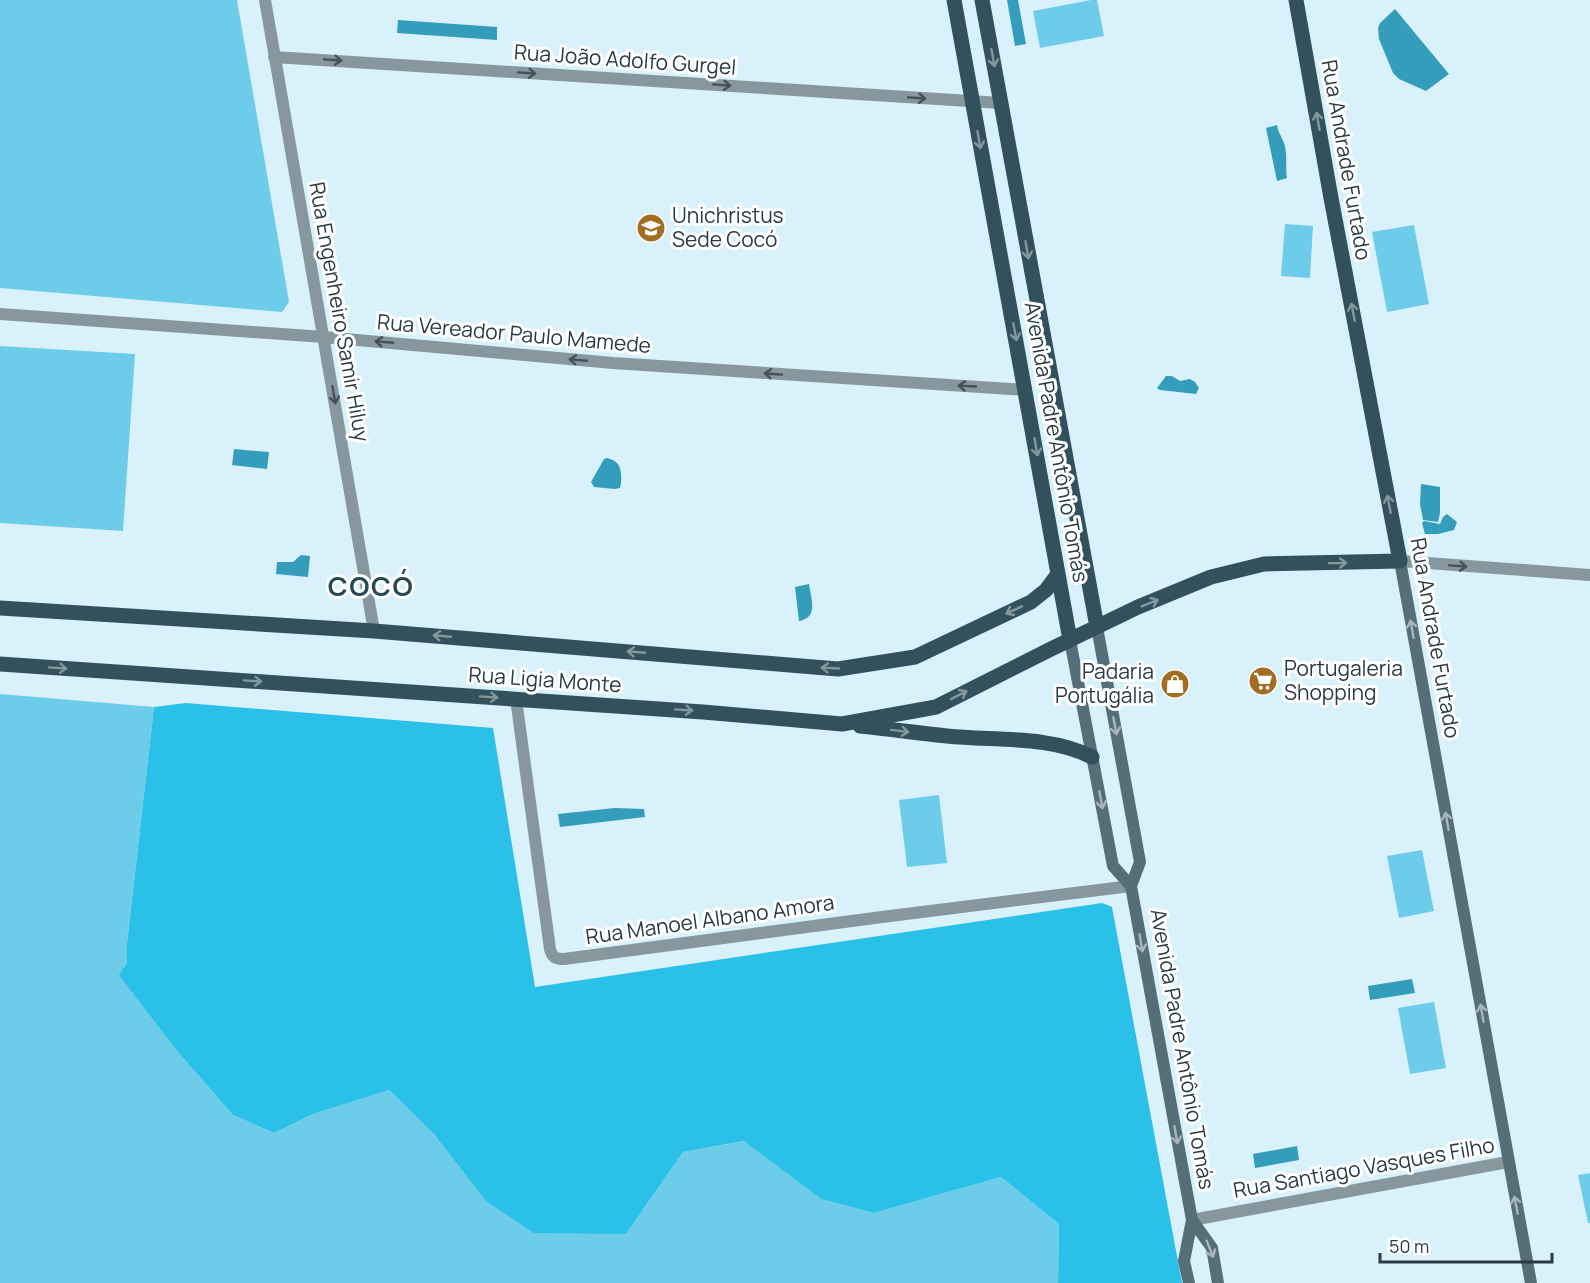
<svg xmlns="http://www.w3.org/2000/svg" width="1590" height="1283" font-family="Manrope,sans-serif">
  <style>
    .green { fill: #6ecceb }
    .forest { fill: #2bc0e8 }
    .water { fill: #349dbc }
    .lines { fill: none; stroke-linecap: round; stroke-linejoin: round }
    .street { stroke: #86979d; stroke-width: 12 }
    .secondary { stroke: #556e77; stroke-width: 12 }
    .primary { stroke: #32515c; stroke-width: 15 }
    .oneway { stroke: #84979d }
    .oneway2 { stroke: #415258 }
    .oneway3 { stroke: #aab6bb }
    .labels { text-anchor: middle; stroke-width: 6; stroke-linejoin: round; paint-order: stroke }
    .street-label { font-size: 21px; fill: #2a3b41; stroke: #fff }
    .poi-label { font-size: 21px; fill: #2a3b41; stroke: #fff; text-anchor: start }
    .district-label { font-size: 27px; font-weight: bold; letter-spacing: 1.5px; fill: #234a56; stroke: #fff }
  </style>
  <rect width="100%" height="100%" fill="#d8f1fb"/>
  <path class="green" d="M 0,0 L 237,0 L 289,302 L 282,312 L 0,288 Z
    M 1091,0 L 1097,0 L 1104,36 L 1040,48 L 1033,11 Z
    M 1285,224 L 1313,226 L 1310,278 L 1281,276 Z
    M 1414,225 L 1429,304 L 1387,312 L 1372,232 Z
    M 0,346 L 135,354 L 123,531 L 0,523 Z
    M 0,694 L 154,707 L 127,942 L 127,963 L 120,975 L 177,1051 L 233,1115 L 274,1133 L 313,1114 L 389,1090 L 435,1135 L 626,1234 L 683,1152 L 745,1141 L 821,1199 L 874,1213 L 1001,1177 L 1059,1224 L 1058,1283 L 0,1283 Z
    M 939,795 L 947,863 L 907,867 L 899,800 Z
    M 1422,850 L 1434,911 L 1399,918 L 1387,856 Z
    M 1434,1002 L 1446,1068 L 1410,1074 L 1398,1008 Z
    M 1590,1173 L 1590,1223 L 1588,1223 L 1578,1175 Z"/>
  <path class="forest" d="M 186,703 L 493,728 L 535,987 L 1102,903 L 1112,907 L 1182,1283 L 1058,1283 L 1059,1224 L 1001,1177 L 874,1213 L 821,1199 L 744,1141 L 683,1152 L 626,1234 L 534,1233 L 486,1201 L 435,1135 L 389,1090 L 313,1114 L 274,1133 L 233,1115 L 177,1051 L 119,975 L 127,963 L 127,943 L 154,707 Z"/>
  <path class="water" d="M 1007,0 L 1018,0 L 1026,44 L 1015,46 Z
    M 1395,9 L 1449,74 L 1426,91 L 1399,79 L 1393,73 L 1379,39 L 1378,28 L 1380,23 Z
    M 398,20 L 497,27 L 497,40 L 397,33 Z
    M 1277,125 C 1278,132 1282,137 1284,143 C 1288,154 1285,167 1287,178 L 1277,181 L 1266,128 Z
    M 1166,376 L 1172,376 L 1180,381 L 1190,379 L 1195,382 L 1199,388 L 1196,394 L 1160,390 L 1157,388 Z
    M 234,449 L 269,452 L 267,469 L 232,465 Z
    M 607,458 C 610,459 614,460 617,463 C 622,468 622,481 620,488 L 615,489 L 594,487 L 591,482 L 604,459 Z
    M 1421,484 L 1440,487 L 1440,513 L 1438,522 L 1423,520 L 1420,504 Z
    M 1447,514 L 1457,522 L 1454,530 L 1438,534 L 1425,534 L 1422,523 L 1424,521 L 1440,524 L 1443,517 Z
    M 301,555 L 310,556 L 308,577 L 276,574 L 277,562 L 293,562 Z
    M 809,584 C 811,599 819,617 799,621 L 795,587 Z
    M 615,808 L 644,809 L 645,817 L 560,827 L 558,814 Z
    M 1412,979 L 1415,993 L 1370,1000 L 1368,986 Z
    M 1297,1146 L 1299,1160 L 1255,1168 L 1253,1154 Z"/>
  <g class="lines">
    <path class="street" d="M 265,0 L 374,631
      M 274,57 L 1001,103
      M 0,314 L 324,337 L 613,363 L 1026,390
      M 1400,561 L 1590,575
      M 516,699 L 550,949 C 552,957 555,959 564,959 L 882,917 L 1131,886
      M 1192,1220 L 1508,1162"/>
    <path class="secondary" d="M 1400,561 L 1531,1283
      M 1097,627 L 1140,862 L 1131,886 L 1192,1220 L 1184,1261 L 1189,1283
      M 1070,640 L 1113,866 L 1131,886
      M 1192,1220 L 1212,1248 L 1218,1283"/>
    <path class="primary" d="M 954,0 L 1070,640
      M 982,0 L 1097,627
      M 0,608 L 374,631 L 838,669 L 915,657 L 1031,602 L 1046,590 L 1058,574
      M 0,664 L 703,712 L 842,724 L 936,707 L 1051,649 L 1138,607 L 1211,577 L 1264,564 L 1400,561 L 1331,198 L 1296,0
      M 860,726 C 889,729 918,733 947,736 C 994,741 1049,735 1092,757"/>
  </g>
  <defs><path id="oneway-shaft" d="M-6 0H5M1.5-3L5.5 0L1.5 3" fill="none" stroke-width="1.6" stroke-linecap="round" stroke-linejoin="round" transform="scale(1.5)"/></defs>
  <g class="oneway">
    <use href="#oneway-shaft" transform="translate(993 58) rotate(80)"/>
    <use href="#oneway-shaft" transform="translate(1318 121) rotate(-100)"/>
    <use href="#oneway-shaft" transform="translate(979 140) rotate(80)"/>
    <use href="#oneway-shaft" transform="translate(1027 250) rotate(80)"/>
    <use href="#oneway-shaft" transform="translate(1353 312) rotate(-101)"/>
    <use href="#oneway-shaft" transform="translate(1015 332) rotate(79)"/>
    <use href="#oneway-shaft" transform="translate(1036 447) rotate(80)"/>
    <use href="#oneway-shaft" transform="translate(1389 504) rotate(-101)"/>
    <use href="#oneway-shaft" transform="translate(1338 563) rotate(-1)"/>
    <use href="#oneway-shaft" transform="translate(1150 603) rotate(-22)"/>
    <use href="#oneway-shaft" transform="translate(1014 610) rotate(155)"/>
    <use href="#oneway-shaft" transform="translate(442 636) rotate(-175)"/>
    <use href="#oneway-shaft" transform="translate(636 652) rotate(-175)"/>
    <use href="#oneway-shaft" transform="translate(58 668) rotate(4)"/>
    <use href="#oneway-shaft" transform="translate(830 668) rotate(-177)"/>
    <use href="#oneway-shaft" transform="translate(253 681) rotate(4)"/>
    <use href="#oneway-shaft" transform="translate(959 695) rotate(-27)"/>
    <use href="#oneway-shaft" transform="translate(489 697) rotate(4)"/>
    <use href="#oneway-shaft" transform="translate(684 710) rotate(4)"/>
    <use href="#oneway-shaft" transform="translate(900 731) rotate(7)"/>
  </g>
  <g class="oneway2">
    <use href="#oneway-shaft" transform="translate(333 60) rotate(4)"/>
    <use href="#oneway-shaft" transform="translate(527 73) rotate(4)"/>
    <use href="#oneway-shaft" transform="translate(722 85) rotate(4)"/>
    <use href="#oneway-shaft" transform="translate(917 98) rotate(4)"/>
    <use href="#oneway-shaft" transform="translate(384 342) rotate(-175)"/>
    <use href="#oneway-shaft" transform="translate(578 360) rotate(-175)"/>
    <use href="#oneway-shaft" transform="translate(773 374) rotate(-176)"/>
    <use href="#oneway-shaft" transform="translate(967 386) rotate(-177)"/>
    <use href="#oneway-shaft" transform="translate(334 395) rotate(80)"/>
    <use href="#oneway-shaft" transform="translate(1458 566) rotate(4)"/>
  </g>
  <g class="oneway3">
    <use href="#oneway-shaft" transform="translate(1412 629) rotate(-100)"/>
    <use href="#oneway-shaft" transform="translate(1115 726) rotate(79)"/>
    <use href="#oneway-shaft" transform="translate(1101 800) rotate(79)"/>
    <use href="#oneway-shaft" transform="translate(1447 821) rotate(-100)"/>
    <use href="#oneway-shaft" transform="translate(1141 943) rotate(80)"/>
    <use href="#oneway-shaft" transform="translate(1482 1013) rotate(-100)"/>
    <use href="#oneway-shaft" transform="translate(1176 1135) rotate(80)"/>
    <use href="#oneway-shaft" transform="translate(1516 1205) rotate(-101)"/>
    <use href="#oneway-shaft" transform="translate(1210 1249) rotate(68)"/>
  </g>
  <defs>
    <g id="university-disc" transform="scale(1.5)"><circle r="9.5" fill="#a16e24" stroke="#fff"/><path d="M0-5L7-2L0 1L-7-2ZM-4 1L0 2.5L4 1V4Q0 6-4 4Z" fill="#fff"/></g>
    <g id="supermarket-disc" transform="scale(1.5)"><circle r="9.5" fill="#a16e24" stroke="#fff"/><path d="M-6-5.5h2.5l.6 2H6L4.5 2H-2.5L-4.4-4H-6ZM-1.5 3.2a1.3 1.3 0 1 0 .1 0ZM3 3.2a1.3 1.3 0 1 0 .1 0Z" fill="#fff"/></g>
    <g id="shop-disc" transform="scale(1.5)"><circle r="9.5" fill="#a16e24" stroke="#fff"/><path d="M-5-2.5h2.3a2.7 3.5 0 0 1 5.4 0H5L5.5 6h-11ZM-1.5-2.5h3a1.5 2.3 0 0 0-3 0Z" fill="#fff"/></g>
  </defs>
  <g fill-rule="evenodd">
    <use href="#university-disc" x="651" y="228"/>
    <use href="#supermarket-disc" x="1263" y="681"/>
    <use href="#shop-disc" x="1175" y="684"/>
  </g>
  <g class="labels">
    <g class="street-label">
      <text transform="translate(625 60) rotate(4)" y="7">Rua João Adolfo Gurgel</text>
      <text transform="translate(1346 160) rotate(80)" y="7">Rua Andrade Furtado</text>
      <text transform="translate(339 312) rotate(80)" y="7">Rua Engenheiro Samir Hiluy</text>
      <text transform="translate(514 334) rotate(5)" y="7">Rua Vereador Paulo Mamede</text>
      <text transform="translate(1056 442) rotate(80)" y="7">Avenida Padre Antônio Tomás</text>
      <text transform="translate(1435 638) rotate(80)" y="7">Rua Andrade Furtado</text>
      <text transform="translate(545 680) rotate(4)" y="7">Rua Ligia Monte</text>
      <text transform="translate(710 920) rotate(-8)" y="7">Rua Manoel Albano Amora</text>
      <text transform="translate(1182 1049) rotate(80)" y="7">Avenida Padre Antônio Tomás</text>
      <text transform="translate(1364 1168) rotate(-10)" y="7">Rua Santiago Vasques Filho</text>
    </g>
    <g class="poi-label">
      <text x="672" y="223">Unichristus<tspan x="672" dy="24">Sede Cocó</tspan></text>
      <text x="1284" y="676">Portugaleria<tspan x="1284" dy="24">Shopping</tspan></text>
      <text x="1154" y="679" text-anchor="end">Padaria<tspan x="1154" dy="24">Portugália</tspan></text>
    </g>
    <g class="district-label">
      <text x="371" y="596">COCÓ</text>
    </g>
  </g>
  <path d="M1380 1253v9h172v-9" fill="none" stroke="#2a3b41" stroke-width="3"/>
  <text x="1389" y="1253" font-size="18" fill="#2a3b41" stroke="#ffffff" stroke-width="4.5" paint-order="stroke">50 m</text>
</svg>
